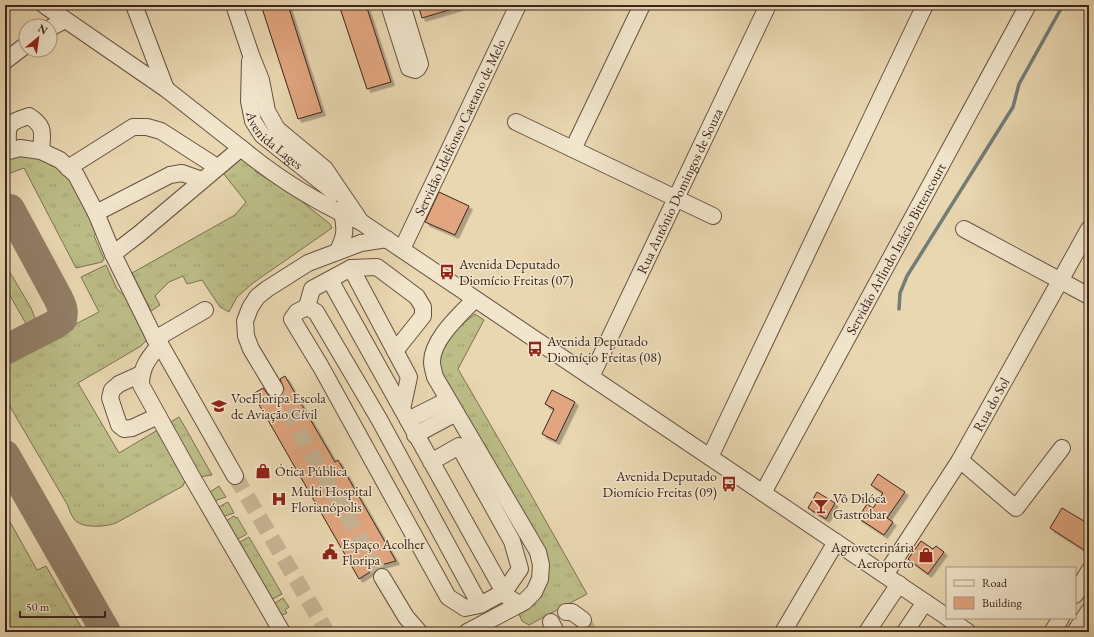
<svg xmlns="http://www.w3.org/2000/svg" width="1094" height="637" font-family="'EB Garamond',serif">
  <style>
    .grass { fill: url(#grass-tufts); stroke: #7c7152 }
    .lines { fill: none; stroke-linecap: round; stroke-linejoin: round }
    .stream { stroke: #737d76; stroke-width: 3.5 }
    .taxiway { stroke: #927e67; stroke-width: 30 }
    .building { fill: #e1a57f; stroke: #3c251d; filter: url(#shadow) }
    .minor-tunnel { stroke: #c6b393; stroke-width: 16; stroke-dasharray: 16 8; stroke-linecap: butt }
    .minor-casing { stroke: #675242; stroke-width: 18 }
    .minor { stroke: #f1e5cc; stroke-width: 16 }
    .labels { text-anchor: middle; stroke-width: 3; stroke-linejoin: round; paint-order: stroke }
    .street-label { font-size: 14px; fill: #3c251d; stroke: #f1e5cc }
    .poi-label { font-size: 14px; fill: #3c251d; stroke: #f1e5cc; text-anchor: start }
  </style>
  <defs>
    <pattern id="grass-tufts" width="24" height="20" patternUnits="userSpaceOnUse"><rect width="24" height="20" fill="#bcbd87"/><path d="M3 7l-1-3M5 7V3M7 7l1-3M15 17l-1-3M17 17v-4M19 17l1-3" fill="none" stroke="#a2a274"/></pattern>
    <filter id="shadow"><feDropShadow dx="3.5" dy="3.5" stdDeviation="0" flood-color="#0004"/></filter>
  </defs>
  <rect width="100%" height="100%" fill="#e9d7b1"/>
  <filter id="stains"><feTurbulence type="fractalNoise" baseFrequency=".005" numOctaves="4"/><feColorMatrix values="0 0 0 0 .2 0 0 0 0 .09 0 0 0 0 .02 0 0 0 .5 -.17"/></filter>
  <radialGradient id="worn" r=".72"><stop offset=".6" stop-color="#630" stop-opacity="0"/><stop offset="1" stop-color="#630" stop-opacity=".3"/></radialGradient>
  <path class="grass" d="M 39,154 L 67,170 L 98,231 L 94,236 L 104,259 L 102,262 L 76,268 L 24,168 L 5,175 L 5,155 Z
    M 239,157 L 258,166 L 255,171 L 300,200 L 330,224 L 332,228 L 253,283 L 237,297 L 229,312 L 220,307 L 202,280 L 187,284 L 183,276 L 169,282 L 155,296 L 160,305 L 151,311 L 132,273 L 235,215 L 246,202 L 223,173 Z
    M 5,264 L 31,308 L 35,318 L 33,327 L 28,327 L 5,287 Z
    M 106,265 L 117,289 L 129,300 L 147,336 L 147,340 L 141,346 L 78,383 L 119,453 L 156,431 L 158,431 L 186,478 L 183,486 L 116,523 C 106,527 81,529 74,519 C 71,515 69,509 67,504 L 5,398 L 5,364 L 13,356 L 99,312 L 81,277 Z
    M 475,314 L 484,320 L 458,369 L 530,493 L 587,594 L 529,625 L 522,621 L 519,614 L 534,605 L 540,595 L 545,551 L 443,375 C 441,370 439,365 439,359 C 440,344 463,323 475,314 Z
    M 179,417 L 182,422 L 212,475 L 199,477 L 169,423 Z
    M 219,486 L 226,497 L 214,501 L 210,492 Z
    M 228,502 L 234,513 L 222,517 L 217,508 Z
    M 5,513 L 37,570 L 46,566 L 84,632 L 5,632 Z
    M 234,516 L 236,518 L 237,517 L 247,534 L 236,540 L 226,521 Z
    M 249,537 L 282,594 L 271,600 L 238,543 Z
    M 283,598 L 289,607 L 285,610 L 287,613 L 280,616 L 278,614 L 275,603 Z"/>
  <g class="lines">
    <path class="stream" d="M 899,309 L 900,293 L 907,276 L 1013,107 L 1019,84 L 1063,5"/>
    <path class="taxiway" d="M 5,350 L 54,325 L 62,319 C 64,311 62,306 58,298 L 10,209
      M 5,455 L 106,632"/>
  </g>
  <path class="building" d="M 270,5 L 288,5 L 322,112 L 298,119 L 262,8 Z
    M 339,5 L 366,5 L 391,82 L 367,89 Z
    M 418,5 L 458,5 L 459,7 L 422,18 Z
    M 439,192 L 469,206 L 455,235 L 425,222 Z
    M 285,376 L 335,462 L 338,460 L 396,561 L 381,565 L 359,579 L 253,394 L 263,388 L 270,397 L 275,398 L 280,397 L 283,394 L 284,389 L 280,379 Z
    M 552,390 L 575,402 L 556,441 L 542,434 L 554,409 L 545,404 Z
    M 878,474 L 905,492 L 887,518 L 893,522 L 884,535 L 858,518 L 867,504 L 873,508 L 883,493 L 871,485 Z
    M 817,492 L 835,503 L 826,519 L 808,508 Z
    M 1062,508 L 1089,524 L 1089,553 L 1050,528 Z
    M 921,541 L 933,549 L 936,546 L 944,552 L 928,574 L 908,559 Z"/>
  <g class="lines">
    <path class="minor-tunnel" d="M 275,389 L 382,577
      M 235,476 L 327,632
      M 583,620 L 589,632"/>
    <g class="minor-casing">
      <g id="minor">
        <path d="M 44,5 L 166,89 L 241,148"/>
        <path d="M 134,5 L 166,89"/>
        <path d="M 234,5 L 251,55 L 261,80 L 267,111 L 277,129 L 325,169 L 361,222 L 947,617"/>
        <path d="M 389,5 L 409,68 L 415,70 L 418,68 L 420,64 L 402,5"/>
        <path d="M 50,28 L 65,20"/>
        <path d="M 5,61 L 26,45"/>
        <path id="s1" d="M 250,61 L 249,101 L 253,121 L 262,135 L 335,193"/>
        <path d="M 516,122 L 713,216"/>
        <path d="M 573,149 L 642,5"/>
        <path d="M 8,151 C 8,126 4,124 29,116 C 46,127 42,133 41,151"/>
        <path d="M 5,152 L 20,148 L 41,151 L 60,160 L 76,175 L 96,213 L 113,254 L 155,339 L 160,344 L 235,476"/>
        <path d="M 68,168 L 133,127 L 147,127 L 161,131 L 217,167"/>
        <path d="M 96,213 L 170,175 L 182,173 L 202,180"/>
        <path d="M 964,229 L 1089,296"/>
        <path id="s2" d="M 402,249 L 518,5"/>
        <path d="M 338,251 C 345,236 346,230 342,213"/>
        <path d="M 113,254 L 139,234 L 241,148 C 277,178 317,203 361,222"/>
        <path d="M 351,268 L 377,267 L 417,297 L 423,307 L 423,316 L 395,351"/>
        <path d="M 330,280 L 504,592 L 520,569 L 512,541 L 459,446 L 431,462"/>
        <path d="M 307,307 L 312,289 L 351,268 L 409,377 L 402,409"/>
        <path d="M 155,339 L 205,310"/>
        <path d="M 160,344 C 149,358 141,366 141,385 L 192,477 L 282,632"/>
        <path d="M 141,374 L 119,384 L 112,390 L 110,398 L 119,425 L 124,429 L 132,428 L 158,416"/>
        <path id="s3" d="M 591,377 L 768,5"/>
        <path d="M 275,389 L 251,349 L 246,336 L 245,321 L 250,308 L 257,297 L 267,289 L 308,263 L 361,243 L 387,239"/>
        <path d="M 408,420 L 448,400"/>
        <path d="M 415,435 L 456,413"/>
        <path d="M 710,457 L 925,5"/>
        <path d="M 960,460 L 1016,508 L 1062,448"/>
        <path id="s4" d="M 763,493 L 1028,5"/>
        <path id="s5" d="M 885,575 L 960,460 L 1089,229"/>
        <path d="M 382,577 L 406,617 L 419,632"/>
        <path d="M 1075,595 L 1089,571"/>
        <path d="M 480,605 L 379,419 L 316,312 L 307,307 L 297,312 L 292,319 L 321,367 L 448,597 L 465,608 L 480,605 L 504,592 L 508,597 L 519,604"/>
        <path d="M 566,612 L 572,612 L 583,620"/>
        <path d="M 948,618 L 968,632"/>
        <path d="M 551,622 L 556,632"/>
        <path d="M 467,632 L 524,602 L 534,592 L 540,579 L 541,565 L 538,552 L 435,377 C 434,372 432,367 432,362 C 432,339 460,315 475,299"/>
        <path d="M 783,632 L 836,542"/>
        <path d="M 867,632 L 899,584"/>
        <path d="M 905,632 L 925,602"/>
        <path d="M 1052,632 L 1061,618"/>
        <path d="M 1075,632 L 1089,611"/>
      </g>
    </g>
    <use href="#minor" class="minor"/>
  </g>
  <defs>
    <g id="bus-bare" transform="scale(1.2)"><path d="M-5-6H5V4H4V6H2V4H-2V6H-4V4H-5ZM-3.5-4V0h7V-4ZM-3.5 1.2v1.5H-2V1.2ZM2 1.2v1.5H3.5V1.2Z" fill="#8f2418" stroke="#f1e5cc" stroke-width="2.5" paint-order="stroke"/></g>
    <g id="university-bare" transform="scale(1.2)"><path d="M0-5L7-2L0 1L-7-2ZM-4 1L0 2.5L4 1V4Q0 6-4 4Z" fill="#8f2418" stroke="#f1e5cc" stroke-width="2.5" paint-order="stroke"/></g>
    <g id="shop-bare" transform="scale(1.2)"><path d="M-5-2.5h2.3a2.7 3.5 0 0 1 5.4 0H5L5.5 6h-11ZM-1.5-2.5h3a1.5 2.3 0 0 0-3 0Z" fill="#8f2418" stroke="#f1e5cc" stroke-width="2.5" paint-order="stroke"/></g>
    <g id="hospital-bare" transform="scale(1.2)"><path d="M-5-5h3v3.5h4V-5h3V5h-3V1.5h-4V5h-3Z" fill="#8f2418" stroke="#f1e5cc" stroke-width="2.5" paint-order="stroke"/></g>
    <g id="bar-bare" transform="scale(1.2)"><path d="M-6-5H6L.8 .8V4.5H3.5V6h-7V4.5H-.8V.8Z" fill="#8f2418" stroke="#f1e5cc" stroke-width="2.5" paint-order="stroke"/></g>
    <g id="civic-bare" transform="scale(1.2)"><path d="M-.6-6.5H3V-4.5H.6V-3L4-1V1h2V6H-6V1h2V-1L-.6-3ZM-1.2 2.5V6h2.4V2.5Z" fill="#8f2418" stroke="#f1e5cc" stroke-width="2.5" paint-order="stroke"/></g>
  </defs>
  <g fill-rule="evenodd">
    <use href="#bus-bare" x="447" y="272"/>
    <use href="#bus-bare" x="535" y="349"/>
    <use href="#university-bare" x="219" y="406"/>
    <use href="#shop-bare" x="263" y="471"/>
    <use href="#bus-bare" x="729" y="484"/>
    <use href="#hospital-bare" x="279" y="499"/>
    <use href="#bar-bare" x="821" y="506"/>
    <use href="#civic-bare" x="330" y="552"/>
    <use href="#shop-bare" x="926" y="555"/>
  </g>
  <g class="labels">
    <g class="street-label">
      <text dy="5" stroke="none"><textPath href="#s2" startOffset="135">Servidão Idelfonso Caetano de Melo</textPath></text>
      <text dy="5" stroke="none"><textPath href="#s1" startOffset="89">Avenida Lages</textPath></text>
      <text dy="5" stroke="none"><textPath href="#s3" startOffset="206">Rua Antônio Domingos de Souza</textPath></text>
      <text dy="5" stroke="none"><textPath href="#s4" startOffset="278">Servidão Arlindo Inácio Bittencourt</textPath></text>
      <text dy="5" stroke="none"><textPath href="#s5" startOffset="201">Rua do Sol</textPath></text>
    </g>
    <g class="poi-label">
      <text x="459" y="269">Avenida Deputado<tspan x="459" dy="16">Diomício Freitas (07)</tspan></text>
      <text x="547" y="346">Avenida Deputado<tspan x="547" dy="16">Diomício Freitas (08)</tspan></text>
      <text x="231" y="403">VoeFloripa Escola<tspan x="231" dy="16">de Aviação Cívil</tspan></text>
      <text x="275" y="476">Ótica Pública</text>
      <text x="717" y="481" text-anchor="end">Avenida Deputado<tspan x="717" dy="16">Diomício Freitas (09)</tspan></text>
      <text x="291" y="496">Multi Hospital<tspan x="291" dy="16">Florianópolis</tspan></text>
      <text x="833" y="503">Vô Dilóca<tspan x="833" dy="16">Gastrobar</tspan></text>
      <text x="342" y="549">Espaço Acolher<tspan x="342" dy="16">Floripa</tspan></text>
      <text x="914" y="552" text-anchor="end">Agroveterinária<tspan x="914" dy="16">Aeroporto</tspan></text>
    </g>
  </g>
  <rect width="1094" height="637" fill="none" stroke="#e9d7b1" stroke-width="20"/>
  <rect x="6" y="6" width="1082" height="625" fill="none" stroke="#3c251d" stroke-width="2"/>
  <rect x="10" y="10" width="1074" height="617" fill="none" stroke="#3c251d"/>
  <rect x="946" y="567" width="130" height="52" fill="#f1e5cc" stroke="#a99886"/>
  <rect x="954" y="580" width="20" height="6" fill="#f1e5cc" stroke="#a99886"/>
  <text x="982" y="587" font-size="12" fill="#3c251d">Road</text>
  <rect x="954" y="597" width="20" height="12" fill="#e1a57f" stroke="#a99886"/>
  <text x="982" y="607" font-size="12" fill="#3c251d">Building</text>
  <g transform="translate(38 38) rotate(29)"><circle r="19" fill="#f1e5cc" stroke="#a99886"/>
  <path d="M0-3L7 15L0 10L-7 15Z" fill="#8f2418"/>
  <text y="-6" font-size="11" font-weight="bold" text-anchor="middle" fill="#3c251d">N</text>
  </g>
  <path d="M20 611v6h85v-6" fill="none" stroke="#3c251d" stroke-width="2"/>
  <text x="26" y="611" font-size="12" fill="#3c251d" stroke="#f1e5cc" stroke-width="3" paint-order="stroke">50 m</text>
  <rect width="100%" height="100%" filter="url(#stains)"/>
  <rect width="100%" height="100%" fill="url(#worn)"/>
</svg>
